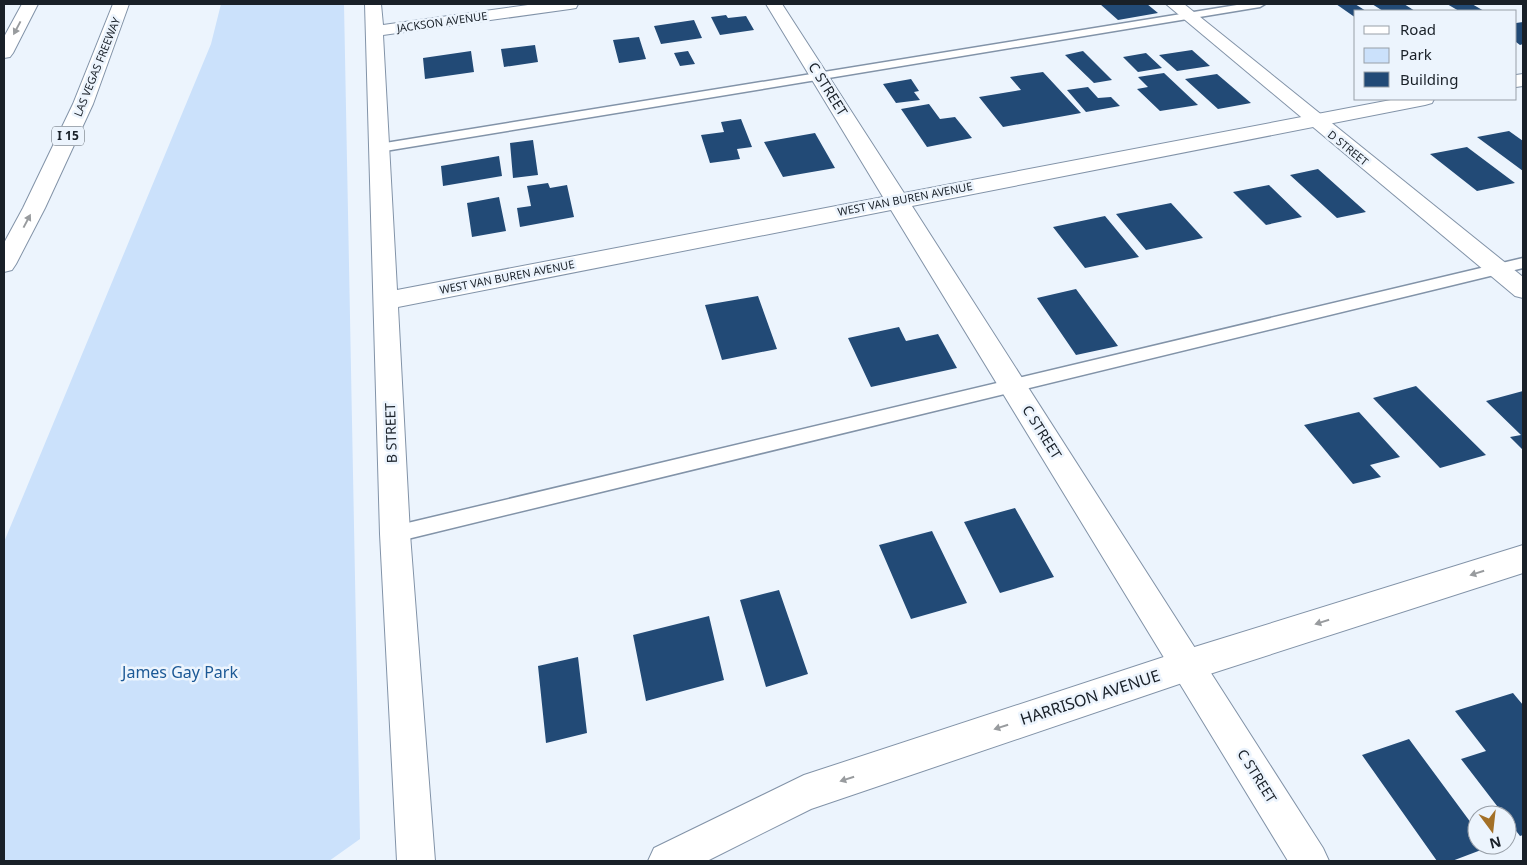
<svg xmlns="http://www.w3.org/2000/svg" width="1527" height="865" font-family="'Noto Sans',sans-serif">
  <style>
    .green { fill: #cbe1fb }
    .building { fill: #224a76 }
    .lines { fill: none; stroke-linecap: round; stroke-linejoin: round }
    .service-casing { stroke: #8293a8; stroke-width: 3 }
    .minor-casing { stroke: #8293a8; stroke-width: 2 }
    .tertiary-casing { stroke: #8293a8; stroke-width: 2 }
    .secondary-casing { stroke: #8293a8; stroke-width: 2 }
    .motorway-casing { stroke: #8293a8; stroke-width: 2 }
    .service { fill: #fff; fill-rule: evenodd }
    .minor { fill: #fff; fill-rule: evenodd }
    .tertiary { fill: #fff; fill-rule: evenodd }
    .secondary { fill: #fff; fill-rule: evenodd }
    .motorway { fill: #fff; fill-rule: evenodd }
    .oneway { fill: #989b9e }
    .labels { text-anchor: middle; stroke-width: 5; stroke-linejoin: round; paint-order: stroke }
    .far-street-label { font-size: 11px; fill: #192028; stroke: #ecf4fd }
    .shield { fill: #ecf4fd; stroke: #586068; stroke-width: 1 }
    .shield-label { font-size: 12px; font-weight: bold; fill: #192028 }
    .street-label { font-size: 14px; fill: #192028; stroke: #ecf4fd }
    .near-park-label { font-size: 16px; fill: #1c5996; stroke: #ecf4fd }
    .near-street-label { font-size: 16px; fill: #192028; stroke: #ecf4fd }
  </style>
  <rect width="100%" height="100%" fill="#ecf4fd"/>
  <path class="green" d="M 221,4 L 344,4 L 360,839 L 329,861 L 4,861 L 4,542 L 211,44 Z"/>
  <path class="building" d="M 1100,4 L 1147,4 L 1158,13 L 1118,20 Z
    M 1336,4 L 1355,4 L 1366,11 L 1356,11 L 1356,18 Z
    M 1372,4 L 1404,4 L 1415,11 L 1383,11 Z
    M 1447,4 L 1472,4 L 1484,11 L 1459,11 Z
    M 726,15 L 728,18 L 746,16 L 754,30 L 720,35 L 711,17 Z
    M 694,20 L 702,38 L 661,44 L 654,26 Z
    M 1523,22 L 1523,44 L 1520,45 L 1516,42 L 1516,23 Z
    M 639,37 L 646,59 L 619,63 L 613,40 Z
    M 535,45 L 538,62 L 504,67 L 501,49 Z
    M 1192,50 L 1210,66 L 1177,71 L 1159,55 Z
    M 471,51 L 474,72 L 425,79 L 423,58 Z
    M 688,51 L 695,64 L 680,66 L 674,53 Z
    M 1083,51 L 1112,80 L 1094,83 L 1065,55 Z
    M 1146,53 L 1162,68 L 1138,72 L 1123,57 Z
    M 1043,72 L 1081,113 L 1003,127 L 979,97 L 1021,90 L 1010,77 Z
    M 1164,73 L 1198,105 L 1160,111 L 1137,89 L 1148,87 L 1138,77 Z
    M 1217,74 L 1251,103 L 1218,109 L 1185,79 Z
    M 911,79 L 919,91 L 914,92 L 920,100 L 896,103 L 883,84 Z
    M 1088,87 L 1098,98 L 1111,97 L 1120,106 L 1086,112 L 1067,90 Z
    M 929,104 L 940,119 L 955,117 L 972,138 L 927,147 L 901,109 Z
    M 741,119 L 752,147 L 737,149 L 740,159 L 710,163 L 701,135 L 724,132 L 721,122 Z
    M 1509,131 L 1523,141 L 1523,171 L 1477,137 Z
    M 815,133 L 835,168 L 783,177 L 764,142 Z
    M 533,140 L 538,175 L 513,178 L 510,143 Z
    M 1467,147 L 1515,183 L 1477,191 L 1430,154 Z
    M 499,156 L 502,176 L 443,186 L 441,166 Z
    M 1318,169 L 1366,212 L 1337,218 L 1290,175 Z
    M 548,183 L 550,188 L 567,185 L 574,217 L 520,227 L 517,208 L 531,206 L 527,186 Z
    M 1269,185 L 1302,217 L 1266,225 L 1233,192 Z
    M 499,197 L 506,231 L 472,237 L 467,203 Z
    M 1171,203 L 1203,238 L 1146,250 L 1116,214 Z
    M 1105,216 L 1139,257 L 1085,268 L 1053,227 Z
    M 1076,289 L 1118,346 L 1076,355 L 1037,298 Z
    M 758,296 L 777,349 L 722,360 L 705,305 Z
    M 899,327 L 906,341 L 938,334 L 957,368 L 871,387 L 848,338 Z
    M 1416,386 L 1486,455 L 1440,468 L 1373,398 Z
    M 1523,391 L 1523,450 L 1510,437 L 1521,435 L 1486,401 Z
    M 1359,412 L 1400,457 L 1370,465 L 1381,477 L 1353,484 L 1304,425 Z
    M 1015,508 L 1054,577 L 1000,593 L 964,522 Z
    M 932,531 L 967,603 L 911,619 L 879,545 Z
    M 779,590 L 808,674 L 766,687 L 740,600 Z
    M 709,616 L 724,680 L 646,701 L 633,635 Z
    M 578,657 L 587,733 L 546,743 L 538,666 Z
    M 1513,693 L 1523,705 L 1523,835 L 1520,836 L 1507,819 L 1507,815 L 1504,815 L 1461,759 L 1486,751 L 1455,711 Z
    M 1409,739 L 1477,831 L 1477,845 L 1488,845 L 1489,847 L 1452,861 L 1437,861 L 1362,755 Z"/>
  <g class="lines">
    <g class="service-casing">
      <path id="service" d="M 1243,4 L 1265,4 L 1260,7 L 379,152 L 373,148 L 379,144 Z
        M 1523,258 L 1523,268 L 395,542 L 389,539 L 386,534 L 389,529 L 395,526 Z"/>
    </g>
    <g class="minor-casing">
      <path id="minor" d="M 365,4 L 381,4 L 383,25 L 535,4 L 578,4 L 576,8 L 570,9 L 383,35 L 397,290 L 883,197 L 766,4 L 782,4 L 904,193 L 1396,99 L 1434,99 L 1432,103 L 1425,105 L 912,206 L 1323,848 L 1329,861 L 1288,861 L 891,210 L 398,307 L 410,534 L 435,861 L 397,861 L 380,534 Z
        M 1523,74 L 1523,86 L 1516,87 L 1516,75 Z"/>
    </g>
    <g class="tertiary-casing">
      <path id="tertiary" d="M 1166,4 L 1184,4 L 1523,277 L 1523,298 L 1515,296 Z"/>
    </g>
    <g class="secondary-casing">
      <path id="secondary" d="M 1523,545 L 1523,573 L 1188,681 L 811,809 L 707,861 L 648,861 L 654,848 L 804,775 L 1188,649 Z"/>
    </g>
    <g class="motorway-casing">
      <path id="motorway" d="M 22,4 L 38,4 L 13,53 L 10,57 L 4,58 L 4,37 Z
        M 113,4 L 129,4 L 93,104 L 45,208 L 16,264 L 12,270 L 4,272 L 4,243 L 23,208 L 73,104 Z"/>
    </g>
    <use href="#service" class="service"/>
    <use href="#minor" class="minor"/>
    <use href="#tertiary" class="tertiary"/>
    <use href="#secondary" class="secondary"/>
    <use href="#motorway" class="motorway"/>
  </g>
  <defs><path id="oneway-solid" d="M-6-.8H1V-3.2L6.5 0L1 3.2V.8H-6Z" transform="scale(1.25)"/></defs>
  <g class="oneway">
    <use href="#oneway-solid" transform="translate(17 28) rotate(118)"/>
    <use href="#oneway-solid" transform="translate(27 221) rotate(-62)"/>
    <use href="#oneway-solid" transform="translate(1477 573) rotate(162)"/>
    <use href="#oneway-solid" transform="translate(1322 622) rotate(162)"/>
    <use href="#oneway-solid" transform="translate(1001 727) rotate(162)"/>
    <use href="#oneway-solid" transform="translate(847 779) rotate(162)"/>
  </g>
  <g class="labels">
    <g class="far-street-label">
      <text transform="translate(442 22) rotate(-8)" y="4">JACKSON AVENUE</text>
      <text transform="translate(97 67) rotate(-68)" y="4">LAS VEGAS FREEWAY</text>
      <text transform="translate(1348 148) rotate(39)" y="4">D STREET</text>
      <text transform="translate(905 199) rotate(-11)" y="4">WEST VAN BUREN AVENUE</text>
      <text transform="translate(507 277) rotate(-11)" y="4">WEST VAN BUREN AVENUE</text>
    </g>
    <rect class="shield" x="52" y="126.5" width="32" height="19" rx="4"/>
    <g class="shield-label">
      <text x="68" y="140">I 15</text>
    </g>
    <g class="street-label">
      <text transform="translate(828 89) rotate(58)" y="5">C STREET</text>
      <text transform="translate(1042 432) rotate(58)" y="5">C STREET</text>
      <text transform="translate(391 433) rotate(-92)" y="5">B STREET</text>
      <text transform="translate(1257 776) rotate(58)" y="5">C STREET</text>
    </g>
    <g class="near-park-label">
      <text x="180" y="678">James Gay Park</text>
    </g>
    <g class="near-street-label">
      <text transform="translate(1090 697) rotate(-18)" y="6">HARRISON AVENUE</text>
    </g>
  </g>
  <rect width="1527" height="865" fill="none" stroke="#192028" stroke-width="10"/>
  <rect x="1354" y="10" width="162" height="90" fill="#ecf4fd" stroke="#989fa8"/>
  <rect x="1364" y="26" width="25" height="8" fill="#ffffff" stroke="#989fa8"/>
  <text x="1400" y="35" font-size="15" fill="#192028">Road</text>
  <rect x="1364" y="48" width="25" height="15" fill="#cbe1fb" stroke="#989fa8"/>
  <text x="1400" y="60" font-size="15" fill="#192028">Park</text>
  <rect x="1364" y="72" width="25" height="15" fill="#224a76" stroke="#989fa8"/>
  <text x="1400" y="85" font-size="15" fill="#192028">Building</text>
  <g transform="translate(1492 830) rotate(165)"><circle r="24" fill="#ecf4fd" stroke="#989fa8"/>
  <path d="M0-4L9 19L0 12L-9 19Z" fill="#a37027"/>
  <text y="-8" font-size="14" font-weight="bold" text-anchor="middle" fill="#192028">N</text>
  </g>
</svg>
